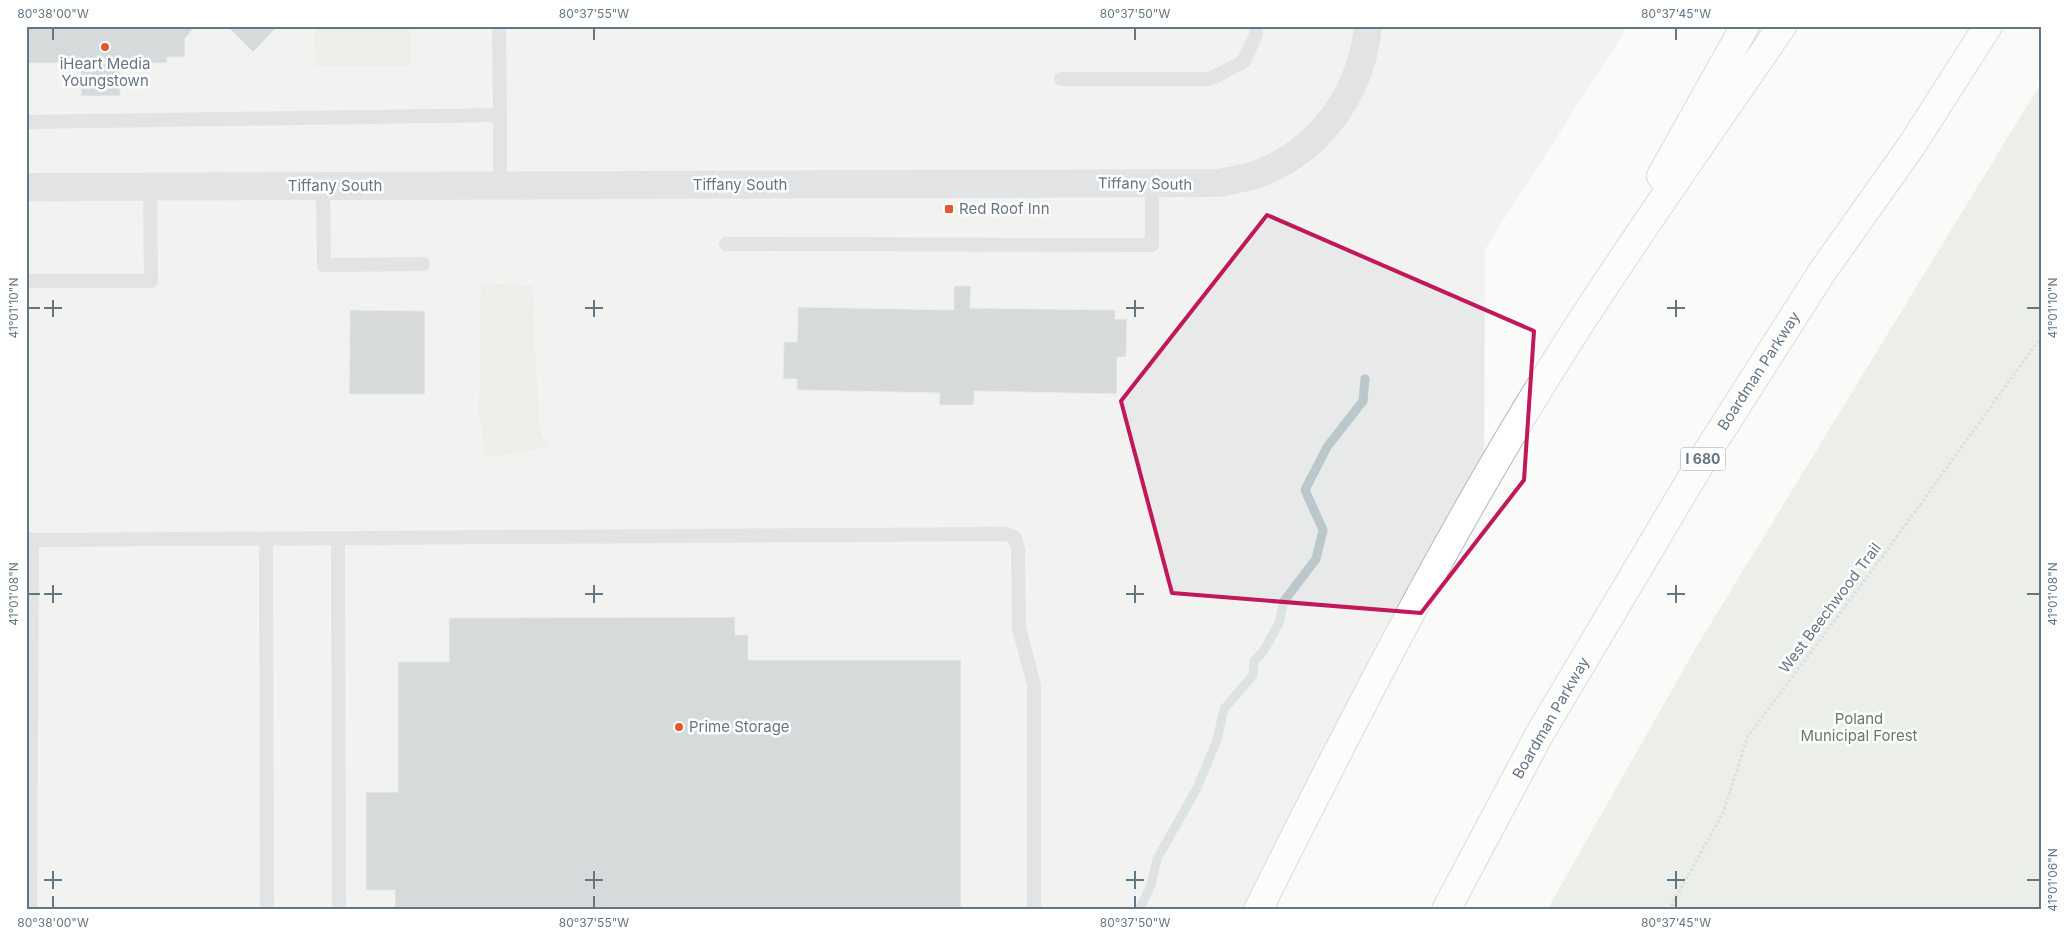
<svg xmlns="http://www.w3.org/2000/svg" width="2067" height="936" font-family="Inter,sans-serif">
  <style>
    .built { fill: #e8e9e9 }
    .green { fill: #dadfd7 }
    .lines { fill: none; stroke-linecap: round; stroke-linejoin: round }
    .stream { stroke: #bbc7cb; stroke-width: 9 }
    .building { fill: #aab3b9; stroke: #dcdcda }
    .motorway-casing { stroke: #b4b9bd; stroke-width: 30 }
    .path { stroke: #bbbfc2; stroke-width: 3; stroke-dasharray: 2.5 2.5; stroke-linecap: butt }
    .service { stroke: #c3c8cc; stroke-width: 14 }
    .minor { stroke: #c3c8cc; stroke-width: 28 }
    .motorway { stroke: #fff; stroke-width: 28 }
    .marked { fill: none; stroke: #c2185b; stroke-width: 4; stroke-linejoin: round }
    .ticks { fill: none; stroke: #657683; stroke-width: 2 }
    .poi-dot { fill: #e4572e; stroke: #fff; stroke-width: 2 }
    .labels { text-anchor: middle; stroke-width: 5; stroke-linejoin: round; paint-order: stroke }
    .shield { fill: #fff; stroke: #939fa8; stroke-width: 1 }
    .shield-label { font-size: 14px; font-weight: bold; fill: #657683 }
    .poi-label { font-size: 15px; fill: #657683; stroke: #fff; text-anchor: start }
    .street-label { font-size: 15px; fill: #657683; stroke: #fff }
    .park-label { font-size: 15px; fill: #687a64; stroke: #fff }
    .neatline { fill: none; stroke: #657683; stroke-width: 2 }
    .ticks-label { font-size: 12px; text-anchor: middle; fill: #657683 }
  </style>
  <rect width="100%" height="100%" fill="#fafaf8"/>
  <path class="built" d="M 26,26 L 1628,26 L 1485,249 L 1484,481 L 1258,910 L 26,910 Z"/>
  <path class="green" d="M 315,26 L 410,26 L 411,66 L 316,66 Z
    M 2041,83 L 2041,910 L 1547,910 L 1697,646 Z
    M 481,283 L 532,286 L 539,429 L 549,447 L 484,458 L 483,426 L 479,420 Z"/>
  <g class="lines">
    <path class="stream" d="M 1139,910 L 1151,885 L 1157,859 L 1197,788 L 1217,740 L 1224,709 L 1253,675 L 1254,661 L 1263,652 L 1279,623 L 1284,601 L 1316,559 L 1323,530 L 1305,490 L 1327,447 L 1363,401 L 1365,379"/>
  </g>
  <path class="building" d="M 26,26 L 196,26 L 185,38 L 185,57 L 167,57 L 167,63 L 26,63 Z
    M 227,26 L 278,26 L 253,52 Z
    M 120,62 L 120,96 L 81,96 L 81,63 Z
    M 954,286 L 971,286 L 970,308 L 1115,310 L 1115,319 L 1127,319 L 1126,357 L 1117,357 L 1117,394 L 974,391 L 974,405 L 939,405 L 940,393 L 797,390 L 797,379 L 783,379 L 784,342 L 797,342 L 798,307 L 954,310 Z
    M 350,310 L 425,311 L 425,394 L 349,394 Z
    M 735,617 L 735,635 L 748,635 L 748,660 L 961,660 L 961,910 L 395,910 L 395,890 L 366,890 L 366,792 L 398,792 L 398,662 L 449,662 L 449,618 Z"/>
  <g class="lines">
    <g class="motorway-casing">
      <path id="motorway" d="M 1661,176 L 1745,26
        M 1258,910 C 1355,716 1454,521 1570,339 C 1638,233 1711,130 1782,26
        M 1446,910 L 1539,735 L 1706,454 L 1822,272 L 1912,145 L 1988,26"/>
    </g>
    <path class="path" d="M 1669,910 L 1723,813 L 1748,736 L 1880,560 L 2041,337"/>
    <path class="service" d="M 499,26 L 500,115
      M 1061,79 L 1210,79 L 1243,62 L 1256,35 L 1256,26
      M 26,122 L 500,115 L 500,186
      M 323,186 L 324,265 L 423,264
      M 726,244 L 1152,245 L 1152,183
      M 26,281 L 151,281 L 150,187
      M 26,538 L 32,540 L 1006,534 L 1015,538 L 1018,549 L 1019,628 L 1034,685 L 1034,910
      M 266,539 L 267,910
      M 338,539 L 339,910
      M 30,910 L 32,540"/>
    <path class="minor" d="M 26,187 L 1218,183 C 1233,180 1249,178 1263,172 C 1323,147 1362,90 1368,26"/>
    <use href="#motorway" class="motorway"/>
  </g>
  <path d="M0 0H2067V936H0ZM 1267,215 L 1534,331 L 1524,480 L 1421,613 L 1172,593 L 1121,401 Z" fill="#fafaf8" fill-opacity=".55" fill-rule="evenodd"/>
  <path class="marked" d="M 1267,215 L 1534,331 L 1524,480 L 1421,613 L 1172,593 L 1121,401 Z"/>
  <path class="ticks" d="M 53,28 L 53,40M 594,28 L 594,40M 1135,28 L 1135,40M 1676,28 L 1676,40M 53,300 L 53,317M 594,300 L 594,317M 1135,300 L 1135,317M 1676,300 L 1676,317M 28,308 L 40,308M 44,308 L 62,308M 585,308 L 603,308M 1126,308 L 1144,308M 1667,308 L 1685,308M 2027,308 L 2040,308M 53,585 L 53,603M 594,585 L 594,603M 1135,585 L 1135,603M 1676,585 L 1676,603M 28,594 L 40,594M 44,594 L 62,594M 585,594 L 603,594M 1126,594 L 1144,594M 1667,594 L 1685,594M 2027,594 L 2040,594M 53,871 L 53,889M 594,871 L 594,889M 1135,871 L 1135,889M 1676,871 L 1676,889M 44,880 L 62,880M 585,880 L 603,880M 1126,880 L 1144,880M 1667,880 L 1685,880M 2027,880 L 2040,880M 53,896 L 53,908M 594,896 L 594,908M 1135,896 L 1135,908M 1676,896 L 1676,908"/>
  <g class="poi-dot">
    <circle cx="105" cy="47" r="5"/>
    <rect x="944" y="204" width="10" height="10" rx="2.5"/>
    <circle cx="679" cy="727" r="5"/>
  </g>
  <g class="labels">
    <rect class="shield" x="1680.5" y="447.5" width="45" height="23" rx="4"/>
    <g class="shield-label">
      <text x="1703" y="464">I 680</text>
    </g>
    <g class="poi-label">
      <text x="105" y="69" text-anchor="middle">iHeart Media<tspan x="105" dy="17">Youngstown</tspan></text>
      <text x="959" y="214">Red Roof Inn</text>
      <text x="689" y="732">Prime Storage</text>
    </g>
    <g class="street-label">
      <text transform="translate(1145 184) rotate(1)" y="5">Tiffany South</text>
      <text x="740" y="190">Tiffany South</text>
      <text x="335" y="191">Tiffany South</text>
      <text transform="translate(1759 371) rotate(-57)" y="5">Boardman Parkway</text>
      <text transform="translate(1830 608) rotate(-53)" y="5">West Beechwood Trail</text>
      <text transform="translate(1551 718) rotate(-60)" y="5">Boardman Parkway</text>
    </g>
    <g class="park-label">
      <text x="1859" y="724">Poland<tspan x="1859" dy="17">Municipal Forest</tspan></text>
    </g>
  </g>
  <rect width="2067" height="936" fill="none" stroke="#ffffff" stroke-width="55"/>
  <rect x="28" y="28" width="2012" height="880" class="neatline"/>
  <g class="ticks-label">
    <text x="53" y="18">80°38'00"W</text>
    <text x="594" y="18">80°37'55"W</text>
    <text x="1135" y="18">80°37'50"W</text>
    <text x="1676" y="18">80°37'45"W</text>
    <text transform="translate(14 308) rotate(-90)" y="4">41°01'10"N</text>
    <text transform="translate(2053 308) rotate(-90)" y="4">41°01'10"N</text>
    <text transform="translate(14 594) rotate(-90)" y="4">41°01'08"N</text>
    <text transform="translate(2053 594) rotate(-90)" y="4">41°01'08"N</text>
    <text transform="translate(2053 880) rotate(-90)" y="4">41°01'06"N</text>
    <text x="53" y="927">80°38'00"W</text>
    <text x="594" y="927">80°37'55"W</text>
    <text x="1135" y="927">80°37'50"W</text>
    <text x="1676" y="927">80°37'45"W</text>
  </g>
</svg>
